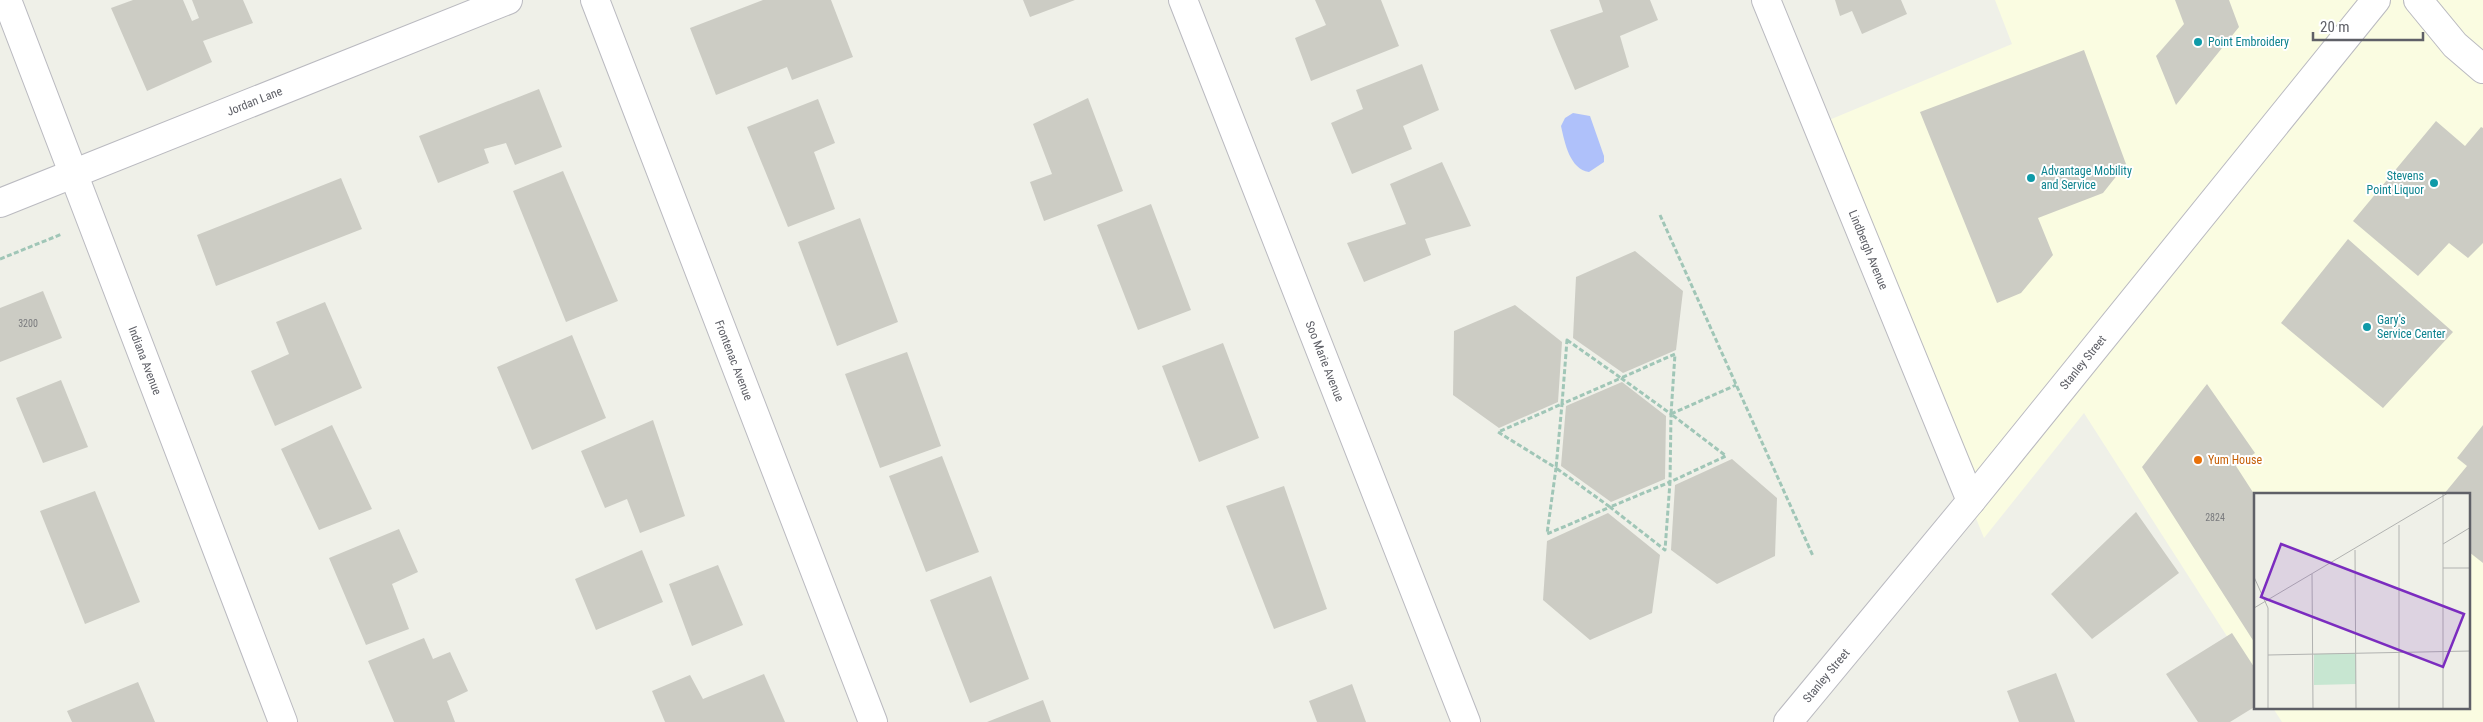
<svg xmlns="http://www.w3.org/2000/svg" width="2483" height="722" font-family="'Roboto Condensed',sans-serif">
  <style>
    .commercial { fill: #fafce1 }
    .water { fill: #afc1fa }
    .building { fill: #ccccc4 }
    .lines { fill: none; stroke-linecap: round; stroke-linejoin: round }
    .minor-casing { stroke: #babac0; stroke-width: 30 }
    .tertiary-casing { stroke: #babac0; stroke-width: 30 }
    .path { stroke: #a0c6b7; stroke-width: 3; stroke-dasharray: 5 2.5; stroke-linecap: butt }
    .minor { stroke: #fff; stroke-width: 28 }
    .tertiary { stroke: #fff; stroke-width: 28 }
    .culture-dot { fill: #0f9aa8; stroke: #fff; stroke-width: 2 }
    .food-dot { fill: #e8710a; stroke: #fff; stroke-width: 2 }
    .labels { text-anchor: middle; stroke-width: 4; stroke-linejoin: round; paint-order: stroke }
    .number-label { font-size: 10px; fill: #7a7b7e }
    .culture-label { font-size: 12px; fill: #0d838f; stroke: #fff; text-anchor: start }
    .street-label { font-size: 12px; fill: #5f6067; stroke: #fff }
    .food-label { font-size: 12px; fill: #c56008; stroke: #fff; text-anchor: start }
    .inset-road { fill: none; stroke: #b1b2b0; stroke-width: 1 }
    .view { fill: #7b2cbf; fill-opacity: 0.15; stroke: #7b2cbf; stroke-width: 2.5 }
    .inset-edge { fill: none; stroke: #5f6067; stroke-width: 2.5 }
  </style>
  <rect width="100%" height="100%" fill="#eff0e8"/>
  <path class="commercial" d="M 1995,0 L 2483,0 L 2483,722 L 2282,722 L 2273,708 L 2469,708 L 2469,494 L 2256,494 L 2255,680 L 2084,413 L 1984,538 L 1817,125 L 2012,44 Z"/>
  <path class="water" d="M 1573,113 L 1590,116 L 1604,156 L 1604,162 L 1589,172 C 1570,169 1565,144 1561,126 L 1565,118 Z"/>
  <path class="building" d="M 133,0 L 183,0 L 192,21 L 199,18 L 192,0 L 243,0 L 253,23 L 203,41 L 212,62 L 147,91 L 111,8 Z
    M 763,0 L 831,0 L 853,57 L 792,80 L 787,67 L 716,95 L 690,28 Z
    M 1023,0 L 1075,0 L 1030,17 Z
    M 1315,0 L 1381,0 L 1399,46 L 1311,81 L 1295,38 L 1326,25 Z
    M 1599,0 L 1650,0 L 1658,20 L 1620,36 L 1629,67 L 1575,90 L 1550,30 L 1603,12 Z
    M 1835,0 L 1901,0 L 1907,14 L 1862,34 L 1852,11 L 1840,16 Z
    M 2175,0 L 2229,0 L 2239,27 L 2176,105 L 2156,56 L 2184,24 Z
    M 2084,50 L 2126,164 L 2103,193 L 2038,218 L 2053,255 L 2021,293 L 1997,303 L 1920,112 Z
    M 1422,64 L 1439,110 L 1403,126 L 1412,149 L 1352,174 L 1331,123 L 1363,109 L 1356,90 Z
    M 539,89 L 562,147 L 515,165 L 506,143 L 484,149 L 489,163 L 438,183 L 419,136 Z
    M 1088,98 L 1123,191 L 1044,221 L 1030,182 L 1052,174 L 1033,124 Z
    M 818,99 L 835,143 L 814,152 L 835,209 L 788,227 L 747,127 Z
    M 2436,121 L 2465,146 L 2481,127 L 2483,128 L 2483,243 L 2468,258 L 2449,243 L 2418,276 L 2353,221 Z
    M 1442,162 L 1471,226 L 1425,239 L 1431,255 L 1364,282 L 1347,243 L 1406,224 L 1390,184 Z
    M 563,171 L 618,301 L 566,322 L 513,191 Z
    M 341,178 L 362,229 L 216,286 L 197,235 Z
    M 1151,204 L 1191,310 L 1138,330 L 1097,225 Z
    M 860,218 L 898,322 L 837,346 L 798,242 Z
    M 2348,239 L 2453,332 L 2383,408 L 2281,323 Z
    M 1635,251 L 1683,291 L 1676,350 L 1623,373 L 1573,338 L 1576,277 Z
    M 43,291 L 62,338 L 0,362 L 0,308 Z
    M 325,302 L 362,388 L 275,426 L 251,371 L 289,354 L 276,322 Z
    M 1515,305 L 1562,342 L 1558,402 L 1499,428 L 1453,395 L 1454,331 Z
    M 572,335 L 606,418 L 532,450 L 497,367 Z
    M 1223,343 L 1259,438 L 1199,462 L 1162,366 Z
    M 907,352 L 941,446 L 880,468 L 845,374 Z
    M 61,380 L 88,447 L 43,463 L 16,398 Z
    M 1622,382 L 1666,416 L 1665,479 L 1611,502 L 1561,466 L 1566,406 Z
    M 2207,384 L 2255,453 L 2236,466 L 2256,497 L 2256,645 L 2142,467 Z
    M 653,420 L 685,516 L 640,533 L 627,499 L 605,508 L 581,451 Z
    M 332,425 L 372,509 L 319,530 L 281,449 Z
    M 2483,425 L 2483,563 L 2469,552 L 2469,494 L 2444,494 L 2467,466 L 2457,458 Z
    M 942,456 L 979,552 L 926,572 L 889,476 Z
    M 1732,459 L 1777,498 L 1775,556 L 1717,584 L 1671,550 L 1675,485 Z
    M 1284,486 L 1327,609 L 1274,629 L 1226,506 Z
    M 95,491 L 140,602 L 85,624 L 40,511 Z
    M 2136,512 L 2179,573 L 2092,639 L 2051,594 Z
    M 1608,513 L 1660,555 L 1652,613 L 1590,640 L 1543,600 L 1547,541 Z
    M 399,529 L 418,572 L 392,584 L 409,629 L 366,645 L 329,558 Z
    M 642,550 L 663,602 L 596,630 L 575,579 Z
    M 718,565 L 743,625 L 692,646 L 669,584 Z
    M 991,576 L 1029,679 L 970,703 L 930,600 Z
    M 2232,633 L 2256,670 L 2256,706 L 2230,722 L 2198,722 L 2166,674 Z
    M 424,638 L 433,659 L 450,652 L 468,691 L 447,701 L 455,722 L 394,722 L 368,661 Z
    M 2056,673 L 2075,722 L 2019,722 L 2007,691 Z
    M 764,674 L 785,722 L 665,722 L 652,691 L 690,675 L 703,699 Z
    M 138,682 L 155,722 L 72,722 L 67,711 Z
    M 1352,684 L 1366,722 L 1317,722 L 1309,701 Z
    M 1043,700 L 1051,722 L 987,722 Z"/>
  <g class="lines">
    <g class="minor-casing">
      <g id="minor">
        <path id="s1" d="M 7,0 L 283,722"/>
        <path id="s2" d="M 595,0 L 873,722"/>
        <path id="s3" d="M 1183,0 L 1466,722"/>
        <path id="s4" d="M 1766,0 L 1971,501"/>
        <path d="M 2418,0 L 2455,45 L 2483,69"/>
        <path id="s5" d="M 0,203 L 508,0"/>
      </g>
    </g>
    <g class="tertiary-casing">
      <g id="tertiary">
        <path id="s6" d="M 1788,722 L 1971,501 L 2376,0"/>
      </g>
    </g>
    <path class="path" d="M 1660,215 L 1813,556
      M 0,259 L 62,234
      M 1567,340 L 1621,378 L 1675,354 L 1671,414 L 1726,456 L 1670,482 L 1665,550 L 1610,507 L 1547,534 L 1556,468 L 1498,432 L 1562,404 Z
      M 1621,378 L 1671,414 L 1670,482 L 1610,507 L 1556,468 L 1562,404 Z
      M 1671,414 L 1736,385"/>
    <use href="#minor" class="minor"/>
    <use href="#tertiary" class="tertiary"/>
  </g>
  <g class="culture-dot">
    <circle cx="2198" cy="42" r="5"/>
    <circle cx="2031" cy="178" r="5"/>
    <circle cx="2434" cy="183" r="5"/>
    <circle cx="2367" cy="327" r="5"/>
  </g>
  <circle class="food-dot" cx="2198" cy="460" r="5"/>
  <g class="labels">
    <g class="number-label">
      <text x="28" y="327">3200</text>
      <text x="2215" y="521">2824</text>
    </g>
    <g class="culture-label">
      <text x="2208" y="46">Point Embroidery</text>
      <text x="2041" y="175">Advantage Mobility<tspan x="2041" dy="14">and Service</tspan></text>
      <text x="2424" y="180" text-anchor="end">Stevens<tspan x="2424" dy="14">Point Liquor</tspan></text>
      <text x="2377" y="324">Gary's<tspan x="2377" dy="14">Service Center</tspan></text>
    </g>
    <g class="street-label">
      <text dy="4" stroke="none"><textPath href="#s5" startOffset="274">Jordan Lane</textPath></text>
      <text dy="4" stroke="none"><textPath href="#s4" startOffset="270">Lindbergh Avenue</textPath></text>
      <text dy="4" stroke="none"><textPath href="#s1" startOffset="386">Indiana Avenue</textPath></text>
      <text dy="4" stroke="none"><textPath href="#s2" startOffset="386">Frontenac Avenue</textPath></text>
      <text dy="4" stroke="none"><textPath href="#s3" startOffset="388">Soo Marie Avenue</textPath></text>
      <text dy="4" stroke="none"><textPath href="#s6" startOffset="465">Stanley Street</textPath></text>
      <text dy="4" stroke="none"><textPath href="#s6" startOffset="60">Stanley Street</textPath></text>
    </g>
    <g class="food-label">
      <text x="2208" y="464">Yum House</text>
    </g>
  </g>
  <g transform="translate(2254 493)">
    <rect width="216" height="216" fill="#eff0e8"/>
    <path d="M 102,160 L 102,191 L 60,192 L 60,161 Z" fill="#c7e6d1"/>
    <path class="inset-road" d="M 145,32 L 145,216M 189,51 L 217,34M 101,57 L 102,216M 189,75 L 217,75M 58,81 L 59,216M 0,84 L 14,115 L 14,216M 0,115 L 194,0M 14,162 L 217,158M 189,216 L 189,0"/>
    <path class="view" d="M 27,51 L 210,121 L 189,174 L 7,104 Z"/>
    <rect width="216" height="216" class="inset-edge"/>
  </g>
  <path d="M2313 32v8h110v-8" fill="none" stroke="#5f6067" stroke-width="2.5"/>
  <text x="2320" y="32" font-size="15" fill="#5f6067" stroke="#ffffff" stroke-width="4" paint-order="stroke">20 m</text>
</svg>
